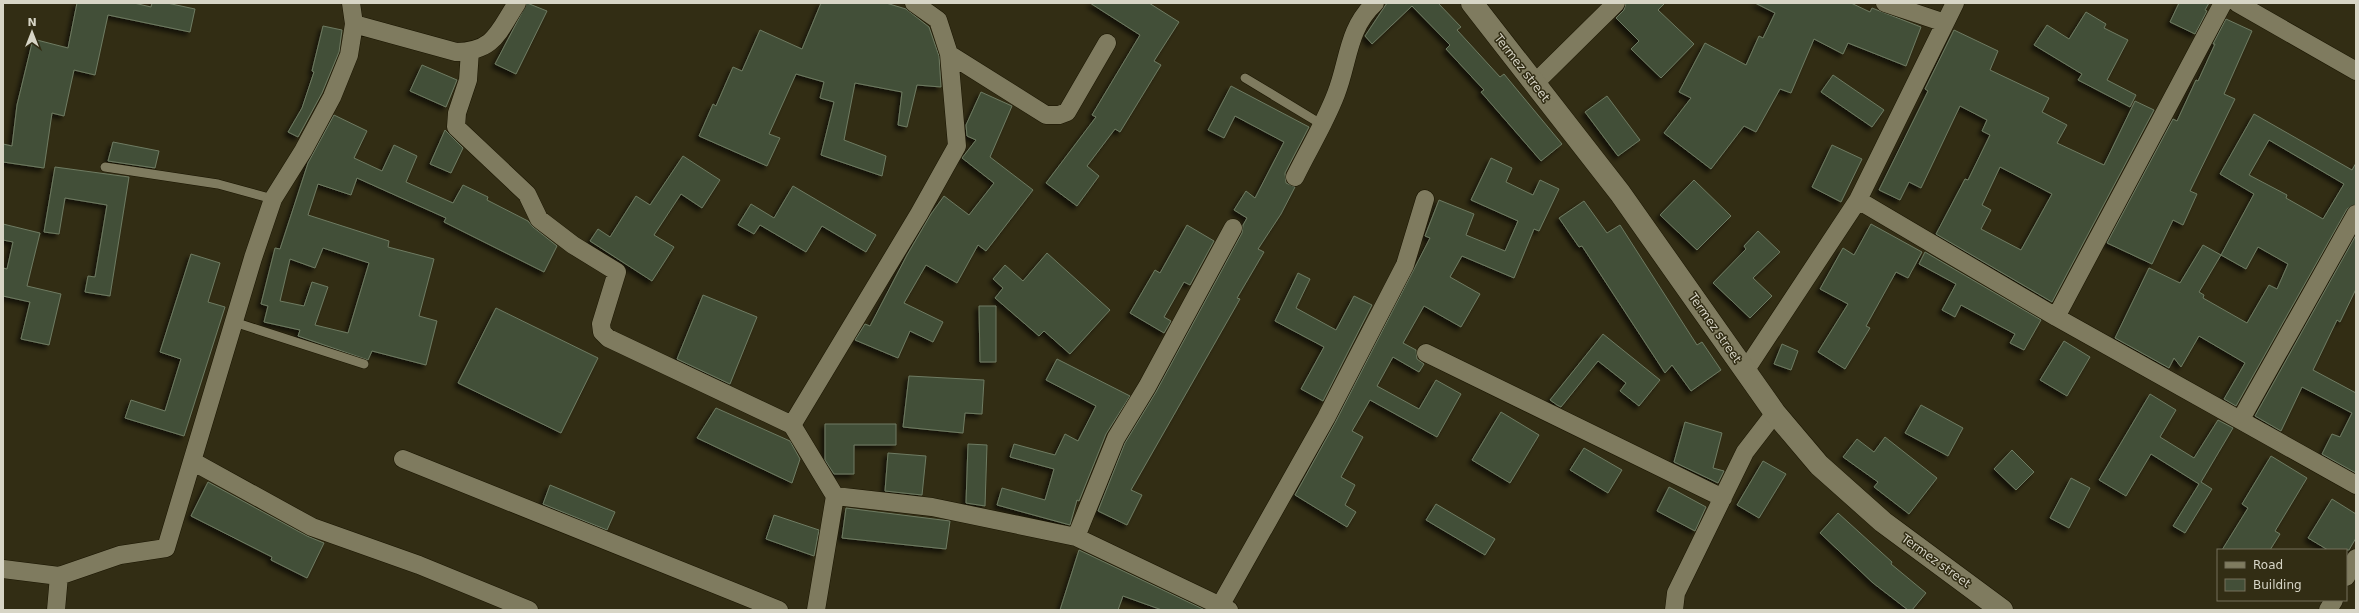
<svg xmlns="http://www.w3.org/2000/svg" width="2359" height="613" font-family="'DejaVu Sans',sans-serif">
  <style>
    .building { fill: #434f38; stroke: #6e7b62; fill-rule: evenodd; filter: url(#shadow) }
    .lines { fill: none; stroke-linecap: round; stroke-linejoin: round }
    .service-casing { stroke: #1a1500; stroke-width: 10 }
    .minor-casing { stroke: #1a1500; stroke-width: 19 }
    .secondary-casing { stroke: #1a1500; stroke-width: 23 }
    .service { stroke: #7f7b5f; stroke-width: 9 }
    .minor { stroke: #7f7b5f; stroke-width: 18 }
    .secondary { stroke: #7f7b5f; stroke-width: 22 }
    .labels { text-anchor: middle; stroke-width: 3; stroke-linejoin: round; paint-order: stroke }
    .street-label { font-size: 12px; fill: #d7d5c6; stroke: #322d14 }
  </style>
  <defs>
    <filter id="shadow"><feDropShadow dx="-3.5" dy="3.5" stdDeviation="2" flood-color="#0009"/></filter>
  </defs>
  <rect width="100%" height="100%" fill="#322d14"/>
  <path class="building" d="M 77,3 L 134,3 L 151,7 L 152,3 L 167,3 L 195,9 L 190,32 L 108,15 L 95,75 L 74,70 L 64,116 L 52,113 L 44,168 L 3,162 L 3,144 L 12,146 L 17,105 L 33,39 L 68,48 Z
    M 527,3 L 547,11 L 516,74 L 495,64 Z
    M 821,3 L 886,3 L 906,9 L 929,27 L 939,56 L 941,87 L 917,85 L 907,127 L 898,125 L 902,92 L 855,83 L 844,140 L 886,156 L 882,176 L 821,155 L 834,102 L 820,98 L 824,82 L 796,74 L 769,134 L 780,138 L 767,166 L 699,136 L 713,104 L 716,106 L 733,67 L 742,71 L 760,30 L 802,49 Z
    M 1090,3 L 1149,3 L 1179,22 L 1154,61 L 1161,65 L 1120,132 L 1115,129 L 1087,166 L 1099,176 L 1077,206 L 1046,183 L 1096,117 L 1092,115 L 1140,35 Z
    M 1387,3 L 1438,3 L 1461,27 L 1457,30 L 1500,77 L 1504,74 L 1562,144 L 1541,161 L 1481,92 L 1484,90 L 1446,49 L 1450,45 L 1412,6 L 1372,44 L 1365,36 Z
    M 1626,3 L 1665,3 L 1658,10 L 1694,44 L 1661,78 L 1631,49 L 1639,41 L 1616,18 L 1624,10 Z
    M 1755,3 L 1851,3 L 1870,12 L 1872,8 L 1921,27 L 1906,66 L 1848,43 L 1843,54 L 1814,39 L 1791,93 L 1780,89 L 1756,132 L 1744,126 L 1711,169 L 1664,133 L 1691,98 L 1679,92 L 1705,43 L 1746,65 L 1759,36 L 1763,38 L 1775,13 Z
    M 2179,3 L 2209,3 L 2205,10 L 2207,11 L 2195,34 L 2170,22 Z
    M 2086,12 L 2106,24 L 2104,28 L 2128,40 L 2107,80 L 2136,95 L 2130,107 L 2078,80 L 2082,74 L 2034,45 L 2047,25 L 2069,39 Z
    M 2226,19 L 2252,31 L 2224,94 L 2235,99 L 2190,191 L 2197,194 L 2183,225 L 2173,220 L 2152,264 L 2107,243 L 2173,119 L 2177,121 L 2196,80 L 2198,81 L 2215,44 L 2213,44 Z
    M 323,26 L 342,30 L 339,52 L 322,93 L 298,137 L 288,132 L 302,108 L 314,72 L 312,71 Z
    M 1954,30 L 1998,51 L 1990,70 L 2049,98 L 2042,112 L 2067,125 L 2057,143 L 2104,165 L 2135,101 L 2154,110 L 2052,302 L 1936,234 L 1965,179 L 1968,180 L 1990,135 L 1982,131 L 1987,120 L 1960,106 L 1921,188 L 1909,182 L 1900,200 L 1879,190 L 1928,91 L 1925,89 ZM 2000,167 L 2052,194 L 2021,250 L 1981,229 L 1991,210 L 1982,205 Z
    M 422,65 L 457,80 L 446,107 L 410,91 Z
    M 1833,75 L 1884,110 L 1872,127 L 1821,92 Z
    M 1231,86 L 1309,127 L 1285,173 L 1286,183 L 1295,187 L 1281,214 L 1258,249 L 1264,252 L 1237,298 L 1240,299 L 1131,490 L 1142,495 L 1127,525 L 1098,511 L 1125,443 L 1156,392 L 1242,233 L 1243,225 L 1247,218 L 1234,210 L 1246,191 L 1255,198 L 1284,142 L 1235,116 L 1224,138 L 1208,130 Z
    M 981,92 L 1012,106 L 990,157 L 1033,190 L 986,251 L 978,245 L 957,283 L 926,265 L 904,303 L 943,322 L 933,342 L 910,331 L 898,358 L 855,340 L 865,324 L 870,326 L 907,255 L 931,214 L 944,196 L 969,215 L 994,183 L 962,158 L 976,140 L 967,136 L 966,125 Z
    M 1607,96 L 1640,140 L 1618,156 L 1585,112 Z
    M 2254,114 L 2352,170 L 2356,163 L 2356,204 L 2347,209 L 2236,406 L 2224,399 L 2245,363 L 2199,336 L 2181,367 L 2174,358 L 2169,368 L 2115,338 L 2149,268 L 2180,283 L 2203,245 L 2221,255 L 2254,194 L 2220,174 ZM 2269,140 L 2344,184 L 2323,219 L 2286,198 L 2287,195 L 2249,175 ZM 2258,247 L 2288,264 L 2277,289 L 2269,285 L 2247,323 L 2203,298 L 2204,295 L 2199,292 L 2221,255 L 2246,269 Z
    M 334,115 L 367,131 L 354,158 L 382,171 L 394,145 L 417,156 L 406,182 L 453,203 L 463,185 L 488,197 L 487,200 L 528,221 L 533,227 L 557,246 L 544,272 L 444,222 L 446,218 L 357,178 L 351,195 L 318,184 L 308,215 L 389,241 L 388,247 L 434,259 L 419,316 L 437,321 L 426,365 L 372,351 L 368,360 L 298,336 L 300,330 L 264,322 L 268,306 L 261,304 L 275,248 L 280,249 L 308,163 ZM 323,248 L 369,263 L 348,333 L 315,325 L 328,287 L 312,282 L 304,306 L 280,301 L 290,259 L 315,268 Z
    M 445,130 L 463,148 L 451,173 L 430,164 Z
    M 113,142 L 159,151 L 155,168 L 108,161 Z
    M 1832,145 L 1862,159 L 1841,202 L 1812,187 Z
    M 683,156 L 720,180 L 702,208 L 681,194 L 654,235 L 674,247 L 652,281 L 590,241 L 598,229 L 610,237 L 636,196 L 650,205 Z
    M 1491,158 L 1512,168 L 1506,182 L 1533,195 L 1540,180 L 1559,189 L 1539,231 L 1534,229 L 1514,278 L 1462,256 L 1450,277 L 1480,294 L 1461,327 L 1424,306 L 1403,343 L 1416,350 L 1417,359 L 1424,364 L 1419,372 L 1393,357 L 1377,386 L 1419,409 L 1436,380 L 1461,394 L 1437,437 L 1370,400 L 1352,431 L 1363,437 L 1341,477 L 1355,485 L 1345,505 L 1356,512 L 1347,527 L 1295,495 L 1335,423 L 1430,238 L 1425,236 L 1439,200 L 1474,214 L 1466,235 L 1505,251 L 1518,221 L 1471,200 Z
    M 55,167 L 129,177 L 110,296 L 85,292 L 88,276 L 95,277 L 107,205 L 65,198 L 59,234 L 44,232 Z
    M 1694,180 L 1731,216 L 1697,250 L 1660,215 Z
    M 793,186 L 876,235 L 866,252 L 822,226 L 806,252 L 760,225 L 754,234 L 738,225 L 751,204 L 774,218 Z
    M 1584,201 L 1607,233 L 1620,225 L 1697,345 L 1702,342 L 1721,370 L 1691,391 L 1672,365 L 1665,373 L 1582,246 L 1579,247 L 1559,218 Z
    M 3,224 L 40,233 L 27,286 L 61,294 L 49,345 L 21,339 L 30,302 L 3,296 L 3,268 L 7,269 L 13,242 L 3,240 Z
    M 1871,224 L 1922,252 L 1908,278 L 1896,272 L 1866,326 L 1870,328 L 1845,369 L 1818,352 L 1848,304 L 1820,289 L 1843,248 L 1854,255 Z
    M 1187,225 L 1214,241 L 1190,285 L 1184,282 L 1164,317 L 1171,321 L 1164,333 L 1130,313 L 1155,270 L 1160,273 Z
    M 1758,231 L 1780,252 L 1753,278 L 1772,296 L 1750,318 L 1713,283 L 1746,249 L 1744,246 Z
    M 2356,235 L 2356,289 L 2340,322 L 2337,320 L 2313,370 L 2356,393 L 2356,473 L 2322,454 L 2332,434 L 2340,437 L 2352,413 L 2302,387 L 2281,431 L 2255,416 Z
    M 1925,252 L 2041,320 L 2024,350 L 2010,343 L 2015,334 L 1961,305 L 1955,317 L 1942,310 L 1956,284 L 1919,264 Z
    M 1047,253 L 1110,310 L 1070,354 L 1044,331 L 1039,336 L 995,298 L 1003,288 L 993,279 L 1005,265 L 1023,281 Z
    M 191,254 L 220,263 L 208,302 L 225,307 L 184,436 L 125,418 L 131,400 L 165,411 L 181,359 L 160,352 Z
    M 1298,273 L 1310,279 L 1296,308 L 1336,330 L 1354,296 L 1372,305 L 1323,401 L 1301,389 L 1324,347 L 1275,321 Z
    M 703,295 L 757,317 L 730,384 L 677,359 Z
    M 979,306 L 996,306 L 996,362 L 980,362 Z
    M 496,308 L 598,358 L 561,433 L 458,383 Z
    M 1603,334 L 1660,380 L 1639,406 L 1620,391 L 1626,383 L 1598,361 L 1561,407 L 1557,405 L 1550,400 Z
    M 2064,341 L 2090,357 L 2067,396 L 2040,380 Z
    M 1782,344 L 1798,351 L 1791,370 L 1774,364 Z
    M 1057,359 L 1130,396 L 1106,434 L 1079,501 L 1077,500 L 1070,525 L 997,505 L 1002,488 L 1045,500 L 1054,469 L 1010,457 L 1014,444 L 1055,455 L 1065,434 L 1078,441 L 1096,406 L 1046,380 Z
    M 909,376 L 984,380 L 982,414 L 965,413 L 963,433 L 903,427 Z
    M 2150,394 L 2176,410 L 2160,437 L 2194,458 L 2218,420 L 2233,428 L 2201,482 L 2212,489 L 2185,533 L 2173,526 L 2199,484 L 2151,454 L 2126,496 L 2099,480 Z
    M 1921,405 L 1963,428 L 1948,456 L 1905,433 Z
    M 716,408 L 790,441 L 800,459 L 792,483 L 697,438 Z
    M 1501,412 L 1539,435 L 1510,483 L 1472,460 Z
    M 1685,422 L 1722,433 L 1713,468 L 1724,471 L 1718,483 L 1674,462 Z
    M 825,424 L 896,424 L 896,445 L 854,445 L 854,474 L 834,474 L 825,460 Z
    M 1885,437 L 1937,478 L 1909,514 L 1874,487 L 1878,482 L 1843,457 L 1857,439 L 1874,452 Z
    M 968,444 L 987,445 L 985,506 L 966,503 Z
    M 1584,448 L 1622,470 L 1608,493 L 1570,470 Z
    M 2012,450 L 2034,472 L 2016,490 L 1994,469 Z
    M 888,453 L 926,456 L 922,495 L 885,491 Z
    M 2271,456 L 2307,478 L 2275,531 L 2280,534 L 2270,550 L 2222,550 L 2248,508 L 2242,504 Z
    M 1763,461 L 1786,474 L 1759,518 L 1737,505 Z
    M 2071,478 L 2090,488 L 2069,528 L 2050,518 Z
    M 208,482 L 307,536 L 324,543 L 307,578 L 271,560 L 272,557 L 191,516 Z
    M 550,485 L 615,512 L 607,530 L 543,504 Z
    M 1669,487 L 1706,507 L 1695,531 L 1657,511 Z
    M 2332,499 L 2356,514 L 2356,538 L 2349,550 L 2328,550 L 2308,538 Z
    M 1436,504 L 1495,539 L 1485,555 L 1426,520 Z
    M 846,508 L 950,521 L 946,549 L 842,538 Z
    M 1838,513 L 1892,562 L 1891,564 L 1926,593 L 1912,610 L 1908,610 L 1873,583 L 1820,533 Z
    M 774,515 L 819,530 L 814,556 L 766,539 Z
    M 1079,550 L 1205,610 L 1162,610 L 1123,596 L 1118,610 L 1060,610 Z"/>
  <g class="lines">
    <g class="service-casing">
      <path id="service" d="M 1245,78 L 1321,124
        M 105,167 L 218,184 L 273,199
        M 234,322 L 364,364"/>
    </g>
    <g class="minor-casing">
      <path id="minor" d="M 914,3 L 938,20 L 949,54 L 1046,115 L 1059,115 L 1067,112 L 1107,43
        M 1885,3 L 1945,23
        M 2237,3 L 2356,71
        M 354,24 L 456,52 C 495,51 498,32 517,3
        M 470,51 L 468,80 L 457,113 L 456,127 L 527,194 L 539,219 L 573,245 L 617,272 L 601,324 L 602,332 L 608,338 L 792,425 L 835,496
        M 1535,83 L 1616,3
        M 1295,177 C 1308,150 1325,123 1336,94 C 1349,61 1347,29 1375,3
        M 1858,200 L 2056,317 L 2356,485
        M 2056,317 L 2223,3
        M 1426,353 L 1723,498
        M 1745,371 L 1858,200 L 1955,3
        M 2241,419 L 2356,214
        M 792,425 L 919,214 L 957,146 L 949,54
        M 403,459 L 779,610
        M 192,461 L 312,527 L 419,565 L 529,610
        M 3,569 L 59,576 L 120,555 L 166,548 L 253,258 L 273,199 L 303,151 L 332,97 L 349,55 L 354,24 L 351,3
        M 2346,577 L 2356,558
        M 1220,606 L 1326,418 L 1405,265 L 1425,199
        M 56,610 L 59,576
        M 816,610 L 835,496 L 932,507 L 1076,537
        M 1229,610 L 1076,537 L 1116,438 L 1147,387 L 1233,228
        M 1674,610 L 1676,593 L 1745,452 L 1775,413
        M 2328,610 L 2334,600"/>
    </g>
    <g class="secondary-casing">
      <path id="secondary" d="M 1472,3 L 1620,193 L 1775,413 L 1819,465 L 1883,522 L 2002,610"/>
    </g>
    <use href="#service" class="service"/>
    <use href="#minor" class="minor"/>
    <use href="#secondary" class="secondary"/>
  </g>
  <g class="labels">
    <g class="street-label">
      <text transform="translate(1522 68) rotate(52)" y="4">Termez street</text>
      <text transform="translate(1715 328) rotate(55)" y="4">Termez street</text>
      <text transform="translate(1936 561) rotate(36)" y="4">Termez street</text>
    </g>
  </g>
  <rect width="2359" height="613" fill="none" stroke="#d7d5c6" stroke-width="8"/>
  <rect x="2217" y="549" width="130" height="52" fill="#322d14" stroke="#74705b"/>
  <rect x="2225" y="562" width="20" height="6" fill="#7f7b5f" stroke="#74705b"/>
  <text x="2253" y="569" font-size="12" fill="#d7d5c6">Road</text>
  <rect x="2225" y="579" width="20" height="12" fill="#434f38" stroke="#74705b"/>
  <text x="2253" y="589" font-size="12" fill="#d7d5c6">Building</text>
  <g transform="translate(32 32)" stroke="#322d14" stroke-width="3" paint-order="stroke">
  <path d="M0-3L7 15L0 10L-7 15Z" fill="#d7d5c6"/>
  <text y="-6" font-size="11" font-weight="bold" text-anchor="middle" fill="#d7d5c6">N</text>
  </g>
</svg>
